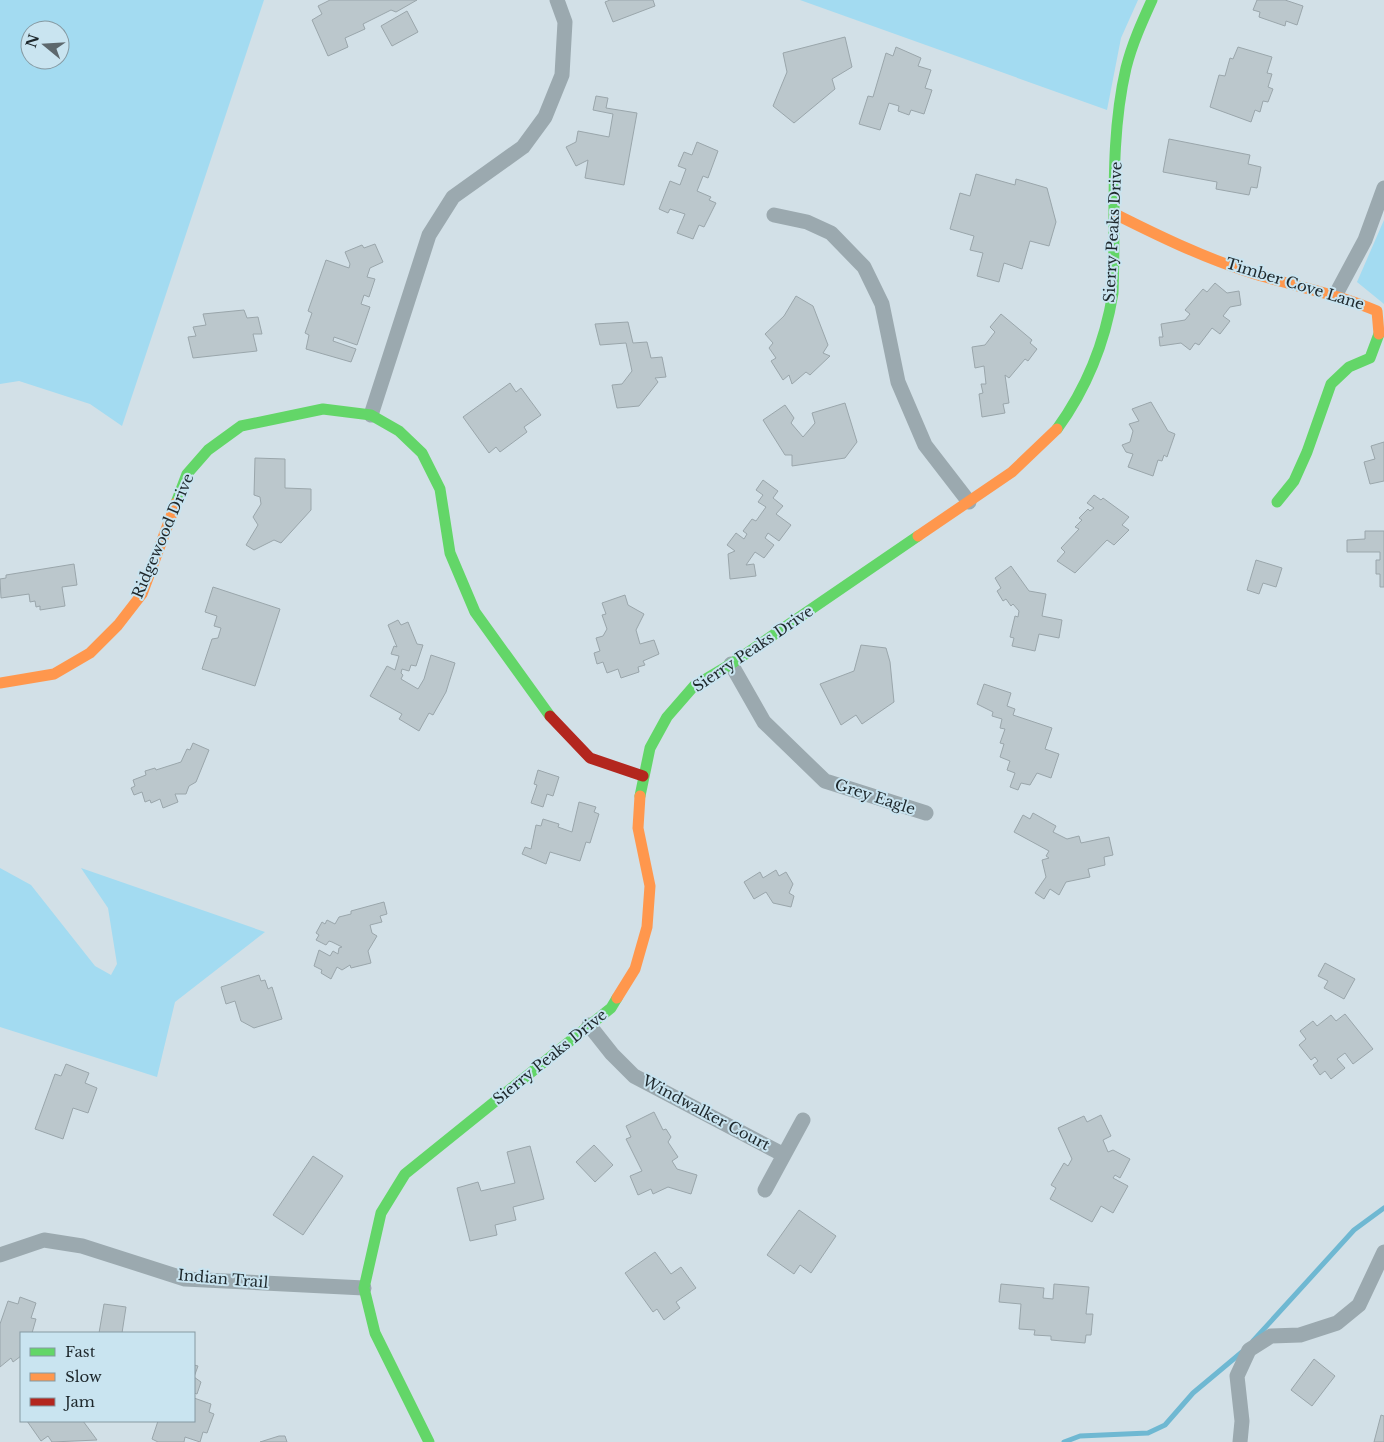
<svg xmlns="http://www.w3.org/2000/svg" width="1384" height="1442" font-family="'Libre Baskerville',serif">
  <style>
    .green { fill: #a3dbf1; fill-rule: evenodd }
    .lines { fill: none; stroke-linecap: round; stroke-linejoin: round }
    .stream { stroke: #6fb8d2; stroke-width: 5 }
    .building { fill: #bbc7cc; stroke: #9aa6ab }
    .street { stroke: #9ba9af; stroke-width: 15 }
    .fast { stroke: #63d668; stroke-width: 11 }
    .slow { stroke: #ff974d; stroke-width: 11 }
    .jam { stroke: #b3261e; stroke-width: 11 }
    .labels { text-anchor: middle; stroke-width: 4; stroke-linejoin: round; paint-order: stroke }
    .street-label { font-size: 15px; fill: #1e282c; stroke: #c9e4f0 }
  </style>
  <rect width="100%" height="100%" fill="#d2e0e7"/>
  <path class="green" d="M 0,0 L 264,0 L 122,426 L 90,404 L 19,381 L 0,384 ZM 30,30 L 60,30 L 60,60 L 30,60 Z
    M 800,0 L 1138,0 L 1121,38 L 1107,110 Z
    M 1384,220 L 1384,304 L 1357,282 Z
    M 0,868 L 31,885 L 95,966 L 111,975 L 117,964 L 108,908 L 81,868 L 265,932 L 175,1002 L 157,1077 L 0,1027 Z"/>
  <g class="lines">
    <path class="stream" d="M 1253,1341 L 1354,1230 L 1384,1208
      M 1064,1442 L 1080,1436 L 1148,1433 L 1165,1425 L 1193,1393 L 1242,1352"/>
  </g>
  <path class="building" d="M 330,0 L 417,0 L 396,12 L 391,10 L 363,24 L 365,29 L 345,38 L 348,47 L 328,56 L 312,20 L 322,14 L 318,6 Z
    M 610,0 L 653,0 L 655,6 L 613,22 L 605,2 Z
    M 1257,0 L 1285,0 L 1303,6 L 1297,25 L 1286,21 L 1285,26 L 1259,17 L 1260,12 L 1253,10 Z
    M 407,11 L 418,32 L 392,46 L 381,26 Z
    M 845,37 L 852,67 L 832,79 L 835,89 L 794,123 L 773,106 L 787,72 L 783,53 Z
    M 896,47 L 921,58 L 918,66 L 931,70 L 925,88 L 932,90 L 924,114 L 911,110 L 909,115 L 898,111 L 899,106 L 889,103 L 880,130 L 859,124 L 868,96 L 873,97 L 886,53 L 893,56 Z
    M 1238,47 L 1272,57 L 1267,73 L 1272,74 L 1268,87 L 1273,89 L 1268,102 L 1263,101 L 1260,112 L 1255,110 L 1251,122 L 1210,107 L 1219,75 L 1225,76 L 1230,58 L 1233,59 Z
    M 596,96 L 608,98 L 606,108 L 637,113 L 624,185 L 585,178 L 588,160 L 576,166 L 566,147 L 576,142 L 578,131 L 609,137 L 613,114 L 593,110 Z
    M 1169,139 L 1250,155 L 1248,164 L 1261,167 L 1257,188 L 1251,187 L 1249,195 L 1216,189 L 1217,182 L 1163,172 Z
    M 697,142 L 718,151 L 708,178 L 703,176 L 697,191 L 711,197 L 709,200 L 716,203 L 704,227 L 699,225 L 693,239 L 677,233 L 685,214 L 670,209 L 668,213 L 659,209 L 670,181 L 680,185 L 686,169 L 678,166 L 684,152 L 692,155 Z
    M 976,174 L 1015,185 L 1016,179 L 1047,188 L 1056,222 L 1049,246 L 1030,241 L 1022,269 L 1004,263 L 999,282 L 977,276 L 983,253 L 970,250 L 974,236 L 950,229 L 960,193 L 970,196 Z
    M 375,244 L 383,262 L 370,268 L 367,277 L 375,279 L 369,297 L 364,295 L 361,304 L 370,307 L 357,345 L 334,337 L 333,341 L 356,349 L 351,362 L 306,349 L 309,335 L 305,333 L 312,313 L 308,311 L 326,260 L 349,268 L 350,264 L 345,252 L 362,245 L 364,248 Z
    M 1215,283 L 1227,293 L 1239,291 L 1241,305 L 1230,307 L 1223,316 L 1230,321 L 1220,334 L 1212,328 L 1199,345 L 1195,343 L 1190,350 L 1181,343 L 1160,346 L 1159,337 L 1163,337 L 1161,324 L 1185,320 L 1190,314 L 1185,310 L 1203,289 L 1207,292 Z
    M 796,296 L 813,306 L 828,345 L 823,353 L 830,356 L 810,375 L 806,372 L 792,384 L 789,375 L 783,380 L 771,361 L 776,358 L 769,348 L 773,343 L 765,334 L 784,316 Z
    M 244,310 L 247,318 L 258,317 L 262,334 L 253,334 L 257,351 L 193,358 L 188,337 L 196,336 L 193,327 L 206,325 L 203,314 Z
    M 1001,314 L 1032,340 L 1030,343 L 1037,349 L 1028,361 L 1025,359 L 1009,378 L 1005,375 L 1009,403 L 1003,404 L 1005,413 L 982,417 L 979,394 L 983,393 L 981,384 L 986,384 L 984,366 L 975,368 L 972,347 L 985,345 L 995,332 L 990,327 Z
    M 628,322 L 633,343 L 647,342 L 651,358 L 662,357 L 666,377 L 655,378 L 658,382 L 639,406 L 617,408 L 612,385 L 622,384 L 632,371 L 626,343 L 600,345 L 595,324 Z
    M 510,383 L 516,392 L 521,388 L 541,415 L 524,427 L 527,432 L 500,452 L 496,447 L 489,453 L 463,417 Z
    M 1151,402 L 1168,431 L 1175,434 L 1167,457 L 1164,455 L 1162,461 L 1158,460 L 1153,476 L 1128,467 L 1133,454 L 1126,452 L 1122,445 L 1130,442 L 1133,431 L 1129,424 L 1139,421 L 1132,409 Z
    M 845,403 L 857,442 L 845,458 L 792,466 L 792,455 L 785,455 L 763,420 L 785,405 L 794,418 L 791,423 L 803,437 L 815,423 L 812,413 Z
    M 1384,442 L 1384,481 L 1370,484 L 1364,462 L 1375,459 L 1371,446 Z
    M 255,458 L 285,459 L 285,488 L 311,489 L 311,510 L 281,543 L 274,540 L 254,550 L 246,545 L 258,525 L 253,517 L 261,504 L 260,497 L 254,495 Z
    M 763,480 L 778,491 L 773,498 L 783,506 L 776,514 L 791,525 L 779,541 L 768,533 L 765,538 L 774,545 L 764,558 L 755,552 L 746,565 L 754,564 L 756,576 L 730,579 L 728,554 L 735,551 L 727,545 L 736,533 L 744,539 L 747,534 L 743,531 L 752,519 L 756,521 L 766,507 L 758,502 L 763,495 L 756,490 Z
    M 1094,495 L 1101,500 L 1103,498 L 1129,517 L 1122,525 L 1129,530 L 1114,545 L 1107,540 L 1075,573 L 1057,561 L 1065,552 L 1061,548 L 1079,529 L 1075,527 L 1082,520 L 1079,518 L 1088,509 L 1090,511 L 1094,508 L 1087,503 Z
    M 1365,531 L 1384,531 L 1384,587 L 1380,587 L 1380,574 L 1376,574 L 1376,560 L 1380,560 L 1380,552 L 1347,552 L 1347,540 L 1365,539 Z
    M 1256,560 L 1282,568 L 1276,587 L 1263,583 L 1259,594 L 1247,590 Z
    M 74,564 L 77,585 L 62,587 L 65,606 L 40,610 L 40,606 L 36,607 L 35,601 L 30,602 L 29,594 L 1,598 L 0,579 L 6,578 L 6,575 Z
    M 1011,566 L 1029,591 L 1046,594 L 1042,616 L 1062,620 L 1059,638 L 1039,634 L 1035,651 L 1012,646 L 1014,638 L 1010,637 L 1015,616 L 1018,617 L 1019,611 L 1013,604 L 1011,606 L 1006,599 L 1003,601 L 997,591 L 1001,588 L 995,578 Z
    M 213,587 L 280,609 L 255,686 L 202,669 L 212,639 L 218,638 L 221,628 L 214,626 L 217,616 L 205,612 Z
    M 625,595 L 628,605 L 644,614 L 636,630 L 640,644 L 654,640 L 659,654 L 643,661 L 645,665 L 638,667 L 639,672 L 621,678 L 618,669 L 607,673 L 603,662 L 597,664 L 594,653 L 600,651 L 596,638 L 603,636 L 607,629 L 602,615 L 606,614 L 602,603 Z
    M 398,620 L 401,625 L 408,622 L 417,644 L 423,645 L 416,666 L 411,665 L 409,671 L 402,669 L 401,673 L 403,675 L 401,679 L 418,689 L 424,679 L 431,655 L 455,663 L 446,692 L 433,715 L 429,713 L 419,731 L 399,719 L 402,714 L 370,696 L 387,666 L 395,670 L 399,656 L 391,654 L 394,646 L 397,647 L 388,625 Z
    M 861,645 L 886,648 L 890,662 L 894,702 L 862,724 L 856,715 L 841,725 L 820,684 L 854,671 Z
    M 984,684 L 1011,693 L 1007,706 L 1015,709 L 1013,715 L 1052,728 L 1045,749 L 1059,754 L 1051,778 L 1037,773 L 1030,785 L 1021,783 L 1018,790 L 1010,787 L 1015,773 L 1007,770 L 1010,761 L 1000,757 L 1004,744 L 1000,743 L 1005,729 L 1000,728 L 1002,719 L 992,716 L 993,712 L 977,704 Z
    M 193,743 L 209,750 L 196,782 L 189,786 L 186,794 L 175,794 L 178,802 L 163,808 L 160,799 L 151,803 L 150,800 L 145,802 L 142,792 L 134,795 L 131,788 L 135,786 L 133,780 L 146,775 L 145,771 L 155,768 L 156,770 L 181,762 L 187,749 L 190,750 Z
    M 538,770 L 559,777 L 553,796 L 547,794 L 543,807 L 531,803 L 537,785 L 534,784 Z
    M 579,802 L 596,807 L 594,812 L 599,814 L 590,843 L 586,842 L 580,861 L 550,852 L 546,864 L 522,854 L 525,847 L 531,849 L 536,825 L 541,826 L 543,819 L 559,824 L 558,827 L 572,832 Z
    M 1033,813 L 1056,826 L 1053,832 L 1067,839 L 1079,836 L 1081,843 L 1109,837 L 1113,855 L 1104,857 L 1105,865 L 1088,869 L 1090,877 L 1066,882 L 1059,895 L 1050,889 L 1044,899 L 1035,893 L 1046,877 L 1042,860 L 1049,858 L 1046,856 L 1049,851 L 1014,832 L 1023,815 L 1030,819 Z
    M 776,870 L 779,876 L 786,872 L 793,884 L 789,893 L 794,896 L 791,907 L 773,903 L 766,892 L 754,899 L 744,882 L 760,872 L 763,878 Z
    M 384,902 L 387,914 L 380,916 L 382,922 L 370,925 L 372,933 L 377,936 L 368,951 L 371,963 L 351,968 L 350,965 L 342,970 L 337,967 L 331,979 L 321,973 L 322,970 L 314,966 L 319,950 L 330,956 L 333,951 L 338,954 L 339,948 L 342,947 L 332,942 L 329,941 L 326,945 L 316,940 L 319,935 L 316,933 L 322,922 L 325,924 L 327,920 L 335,924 L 339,917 L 351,914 L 351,911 Z
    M 1325,963 L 1355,979 L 1344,999 L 1324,988 L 1328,981 L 1318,976 Z
    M 259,975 L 261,981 L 265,980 L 268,989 L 272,987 L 282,1019 L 254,1028 L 241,1021 L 235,1001 L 226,1004 L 221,987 Z
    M 1345,1014 L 1373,1049 L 1353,1064 L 1345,1053 L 1337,1059 L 1345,1068 L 1331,1079 L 1325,1071 L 1320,1075 L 1313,1065 L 1318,1061 L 1315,1057 L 1311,1060 L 1299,1045 L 1306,1039 L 1300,1031 L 1313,1021 L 1317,1026 L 1331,1015 L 1336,1021 Z
    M 66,1064 L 89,1073 L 85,1083 L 97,1088 L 88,1113 L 73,1108 L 63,1139 L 35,1129 L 55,1074 L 61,1076 Z
    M 654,1112 L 663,1130 L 666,1129 L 671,1137 L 668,1142 L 678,1157 L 672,1161 L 677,1169 L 697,1175 L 691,1194 L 668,1187 L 653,1194 L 651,1189 L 638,1195 L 630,1176 L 642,1171 L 626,1139 L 631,1137 L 626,1126 Z
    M 1101,1115 L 1111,1136 L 1103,1140 L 1108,1152 L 1113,1150 L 1130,1159 L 1120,1178 L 1115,1175 L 1113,1178 L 1128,1186 L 1113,1213 L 1101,1206 L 1092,1222 L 1050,1199 L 1056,1188 L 1051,1185 L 1064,1163 L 1068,1166 L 1072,1159 L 1058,1128 L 1084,1116 L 1087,1122 Z
    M 594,1145 L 613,1165 L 595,1182 L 576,1162 Z
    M 530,1146 L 544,1199 L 513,1207 L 516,1220 L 495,1225 L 497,1235 L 470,1241 L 457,1188 L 478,1182 L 481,1191 L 515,1183 L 507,1152 Z
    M 313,1156 L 343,1176 L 303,1235 L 273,1215 Z
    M 799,1210 L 836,1236 L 811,1273 L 800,1265 L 794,1274 L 767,1255 Z
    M 655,1252 L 671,1274 L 681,1267 L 696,1288 L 676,1302 L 680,1308 L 664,1320 L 657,1309 L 653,1312 L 625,1273 Z
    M 1001,1284 L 1044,1288 L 1043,1298 L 1053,1299 L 1054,1284 L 1089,1287 L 1086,1314 L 1093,1314 L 1091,1335 L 1086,1335 L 1085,1343 L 1051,1340 L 1051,1336 L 1034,1335 L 1035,1330 L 1019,1329 L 1021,1304 L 999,1302 Z
    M 20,1297 L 36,1303 L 31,1318 L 36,1319 L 32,1333 L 21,1333 L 21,1356 L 13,1362 L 11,1358 L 0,1367 L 0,1324 L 8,1301 L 18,1304 Z
    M 104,1304 L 126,1307 L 122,1333 L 99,1333 Z
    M 1314,1359 L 1335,1376 L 1312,1406 L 1291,1390 Z
    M 194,1365 L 198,1366 L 194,1377 L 201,1382 L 197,1394 L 194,1393 Z
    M 194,1398 L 211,1404 L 209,1412 L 214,1414 L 207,1433 L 203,1432 L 200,1442 L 185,1437 L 184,1442 L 158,1442 L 152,1439 L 158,1421 L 194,1421 Z
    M 1381,1415 L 1384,1416 L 1384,1442 L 1374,1442 Z
    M 27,1421 L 83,1421 L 97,1440 L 52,1442 L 48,1436 L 41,1441 Z
    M 279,1436 L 285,1436 L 287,1442 L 260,1442 Z"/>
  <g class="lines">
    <path class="street" d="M 774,215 L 807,222 L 831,233 L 864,267 L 882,304 L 898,382 L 925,445 L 969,502
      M 1336,294 L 1365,240 L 1384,188
      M 371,415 L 429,235 L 453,197 L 523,147 L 545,117 L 562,75 L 565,22 L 557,0
      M 731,664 L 764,722 L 825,781 L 926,813
      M 589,1025 L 612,1054 L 634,1076 L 784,1155
      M 765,1190 L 803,1120
      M 0,1255 L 44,1240 L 82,1246 L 185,1279 L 364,1288
      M 1240,1442 L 1242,1421 L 1237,1376 L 1249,1350 L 1271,1336 L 1300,1335 L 1337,1323 L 1359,1305 L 1384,1252"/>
    <path class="fast" d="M 1057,429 C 1086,389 1105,342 1113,293 C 1116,219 1109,141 1126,68 C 1132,44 1142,22 1152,0
      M 1277,502 L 1294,481 L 1307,452 L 1331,384 L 1349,367 L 1370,358 L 1379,334
      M 176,503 L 187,474 L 208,450 L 241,426 L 323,409 L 371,415 L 399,431 L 422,453 L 440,489 L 450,553 L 475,612 L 550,716
      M 640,796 L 650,748 L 667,717 L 694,686 L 731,664 L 918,536
      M 429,1442 L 375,1333 L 364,1288 L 381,1213 L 405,1174 L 611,1008 L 617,998"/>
    <path class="slow" d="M 1115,214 C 1159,236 1202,257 1249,272 C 1291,286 1336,293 1377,311 L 1379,334
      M 918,536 L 1012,472 L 1057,429
      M 0,683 L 54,674 L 90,653 L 118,625 L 142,594 L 176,503
      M 617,998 L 635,969 L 647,927 L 650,886 L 638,828 L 640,796"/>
    <path class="jam" d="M 550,716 L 590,758 L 643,776"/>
  </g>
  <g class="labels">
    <g class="street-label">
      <text transform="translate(1113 232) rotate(-87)" y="5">Sierry Peaks Drive</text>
      <text transform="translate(1295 284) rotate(17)" y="5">Timber Cove Lane</text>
      <text transform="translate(163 536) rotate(-67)" y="5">Ridgewood Drive</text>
      <text transform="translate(753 649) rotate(-34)" y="5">Sierry Peaks Drive</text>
      <text transform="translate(875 797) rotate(18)" y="5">Grey Eagle</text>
      <text transform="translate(550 1057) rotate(-39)" y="5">Sierry Peaks Drive</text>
      <text transform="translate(706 1113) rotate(28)" y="5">Windwalker Court</text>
      <text transform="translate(223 1279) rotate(5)" y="5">Indian Trail</text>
    </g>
  </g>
  <rect x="20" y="1332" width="175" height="90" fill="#c9e4f0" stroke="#8599a2"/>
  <rect x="30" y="1348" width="25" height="8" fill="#63d668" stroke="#8599a2"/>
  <text x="65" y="1357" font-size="15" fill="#1e282c">Fast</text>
  <rect x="30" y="1373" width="25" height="8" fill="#ff974d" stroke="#8599a2"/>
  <text x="65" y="1382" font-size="15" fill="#1e282c">Slow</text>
  <rect x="30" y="1398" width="25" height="8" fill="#b3261e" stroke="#8599a2"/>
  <text x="65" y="1407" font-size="15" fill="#1e282c">Jam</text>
  <g transform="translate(45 45) rotate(288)"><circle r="24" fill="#c9e4f0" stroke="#8599a2"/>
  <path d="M0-4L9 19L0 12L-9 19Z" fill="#5d686d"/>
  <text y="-8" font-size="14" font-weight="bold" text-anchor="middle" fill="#1e282c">N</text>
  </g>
</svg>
